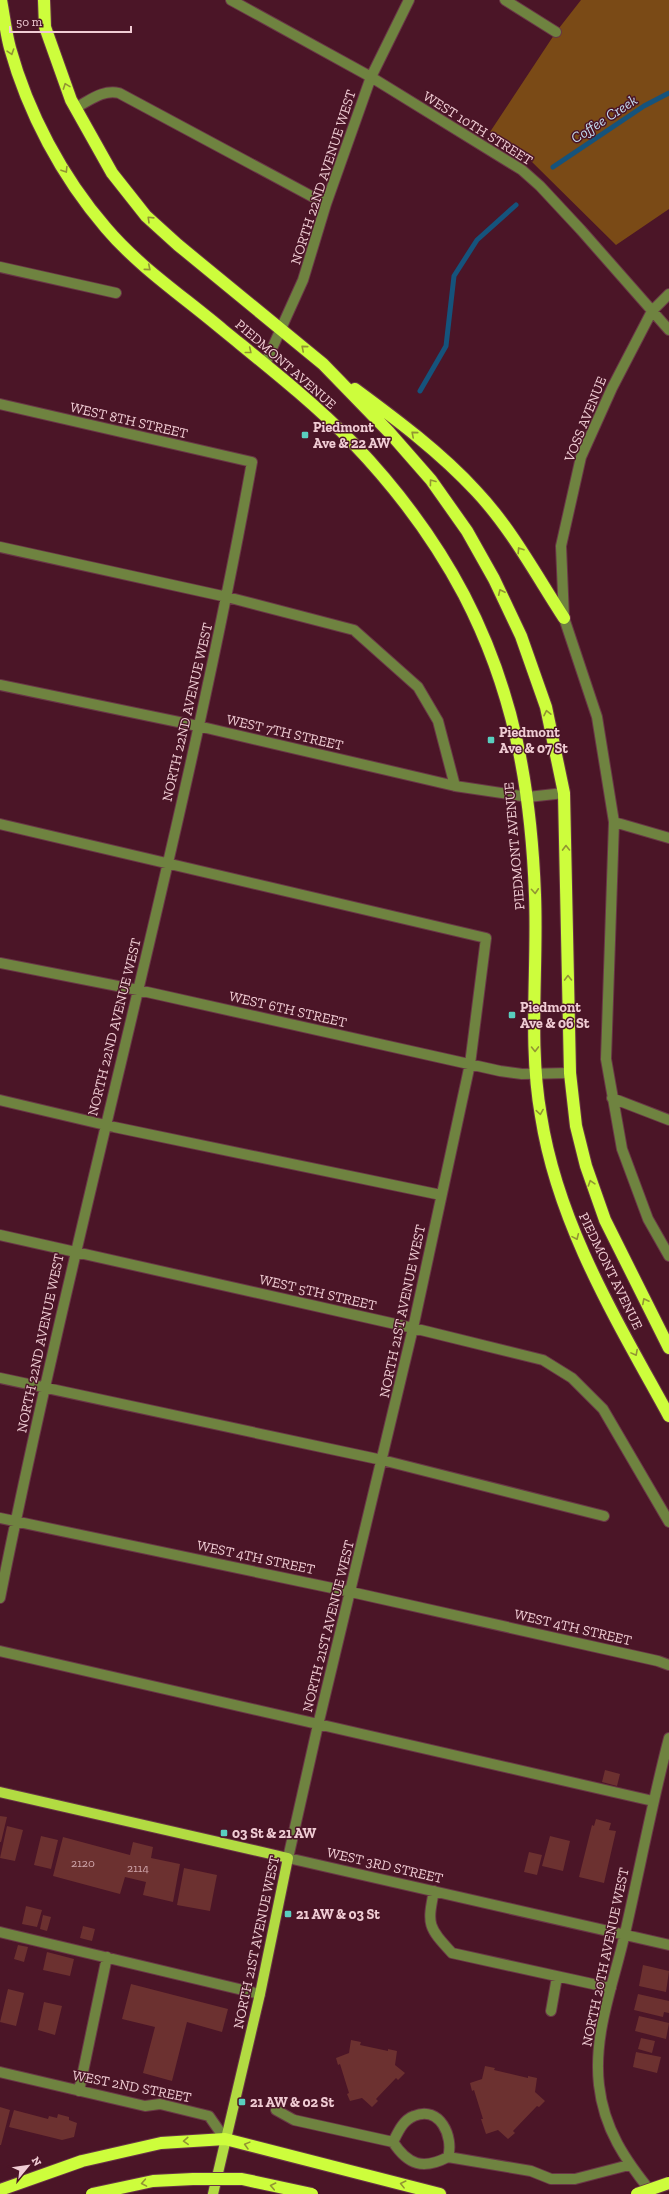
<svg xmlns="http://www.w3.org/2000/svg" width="669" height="2194" font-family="'Zilla Slab',serif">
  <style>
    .forest { fill: #7a4a16 }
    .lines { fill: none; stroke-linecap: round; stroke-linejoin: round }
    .stream { stroke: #15537c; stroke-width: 5 }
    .building { fill: #6c3130 }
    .minor-casing { stroke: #693646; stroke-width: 12 }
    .major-casing { stroke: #693646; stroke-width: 12 }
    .highway-casing { stroke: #693646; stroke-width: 14 }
    .minor { stroke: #6f8340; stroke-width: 10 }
    .major { stroke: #b2db42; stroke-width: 10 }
    .highway { stroke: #cdfd3c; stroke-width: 12 }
    .highway-bridge-casing { stroke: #693646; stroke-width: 14; stroke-linecap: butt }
    .highway-bridge { stroke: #cdfd3c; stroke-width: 12 }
    .oneway { stroke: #929533 }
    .poi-dot { fill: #59cebe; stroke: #4b1527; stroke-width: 1.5 }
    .labels { text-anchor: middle; stroke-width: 3; stroke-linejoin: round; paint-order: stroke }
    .number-label { font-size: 12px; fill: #cfa5ab }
    .street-label { font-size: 14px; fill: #f0ccd4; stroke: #4b1527 }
    .poi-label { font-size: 14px; font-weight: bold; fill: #f0ccd4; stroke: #4b1527; text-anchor: start }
    .water-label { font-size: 15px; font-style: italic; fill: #c5ddf0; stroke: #4b1527 }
  </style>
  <rect width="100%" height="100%" fill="#4b1527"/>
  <path class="forest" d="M 581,0 L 669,0 L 669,209 L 616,245 L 531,161 L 490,132 L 556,32 Z"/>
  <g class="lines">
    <path class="stream" d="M 553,167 L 644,106 L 669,93
      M 420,391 L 446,346 L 454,276 L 477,240 L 516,205"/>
  </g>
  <path class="building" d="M 605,1770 L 620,1774 L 617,1786 L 602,1782 Z
    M 0,1816 L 7,1817 L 1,1842 L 0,1842 Z
    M 596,1819 L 611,1823 L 609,1830 L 616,1831 L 604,1883 L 579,1877 L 592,1825 L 594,1826 Z
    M 7,1826 L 23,1830 L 15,1861 L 0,1858 Z
    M 41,1836 L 58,1840 L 51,1869 L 34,1865 Z
    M 550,1836 L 570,1841 L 563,1871 L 542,1866 Z
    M 63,1837 L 130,1855 L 133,1842 L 153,1847 L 151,1858 L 180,1864 L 173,1902 L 143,1895 L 146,1882 L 125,1877 L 120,1894 L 53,1876 Z
    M 529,1852 L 542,1855 L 537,1875 L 524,1872 Z
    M 184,1868 L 217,1875 L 210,1911 L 177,1905 Z
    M 26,1906 L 42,1910 L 37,1927 L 22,1924 Z
    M 43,1915 L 51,1917 L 47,1931 L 40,1929 Z
    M 83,1926 L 95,1929 L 92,1941 L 80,1938 Z
    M 18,1945 L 28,1947 L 24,1962 L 14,1959 Z
    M 47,1952 L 74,1959 L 70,1976 L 43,1970 Z
    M 643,1965 L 669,1971 L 666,1992 L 639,1986 Z
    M 131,1984 L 228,2009 L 222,2032 L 187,2022 L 172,2081 L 143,2073 L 155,2027 L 122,2019 Z
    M 8,1989 L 24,1993 L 16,2026 L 0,2022 Z
    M 638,1994 L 669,2001 L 669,2013 L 664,2012 L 663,2017 L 634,2010 Z
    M 44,2002 L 62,2006 L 55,2035 L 38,2030 Z
    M 639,2016 L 669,2023 L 666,2039 L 635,2031 Z
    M 641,2038 L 655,2041 L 652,2053 L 638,2049 Z
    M 351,2040 L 361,2042 L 360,2045 L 388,2051 L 388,2049 L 397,2051 L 395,2065 L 405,2073 L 398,2080 L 396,2078 L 376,2099 L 378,2101 L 372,2107 L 362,2098 L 350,2101 L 347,2094 L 349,2093 L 340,2064 L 338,2065 L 336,2058 L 349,2053 Z
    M 636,2052 L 661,2057 L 657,2073 L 633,2067 Z
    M 485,2066 L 495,2068 L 494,2070 L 528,2078 L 528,2076 L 537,2078 L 535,2092 L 545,2101 L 539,2107 L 537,2106 L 513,2131 L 515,2133 L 508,2139 L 498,2130 L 486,2134 L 481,2119 L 483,2119 L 474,2090 L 472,2091 L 470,2083 L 482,2079 Z
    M 0,2107 L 10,2110 L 1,2145 L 0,2145 Z
    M 14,2110 L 48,2119 L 49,2116 L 57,2118 L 58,2114 L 69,2117 L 69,2120 L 77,2123 L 74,2137 L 62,2140 L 9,2127 Z"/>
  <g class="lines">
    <g class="minor-casing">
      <path id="minor" d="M 231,0 L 371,77 L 522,170 L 540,186 L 581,230 L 669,330
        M 505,0 L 556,32
        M 75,108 C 89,101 103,89 119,93 L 326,204
        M 0,267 L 116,293
        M 669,294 L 652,311 L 612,388 L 581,457 L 561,546 L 564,618 L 597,717 L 614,822 L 606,1059 L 622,1149 L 648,1219 L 669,1256
        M 265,364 L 303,280 L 326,204 L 371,77 L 409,0
        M 0,404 L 252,462 C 183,844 76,1217 0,1598
        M 0,547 L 227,597 L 354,630 L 418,687 L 438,721 L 455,786
        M 0,685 L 198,726 L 455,786 L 528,797 L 564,793
        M 614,822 L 669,838
        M 0,824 L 486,938 L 470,1064 L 413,1328 L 318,1725 L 288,1858 L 669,1945
        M 0,963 L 138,990 L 500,1071 L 522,1074 L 570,1073
        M 612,1098 L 669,1120
        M 0,1100 L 114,1127 L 441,1195
        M 0,1235 L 413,1328 L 543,1360 L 572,1378 L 603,1409 L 669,1522
        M 0,1378 L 382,1460 L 604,1516
        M 0,1518 L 351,1592 L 658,1661 L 669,1665
        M 0,1651 L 653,1801
        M 434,1891 C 427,1925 428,1927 452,1953 L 611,1988
        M 0,1932 L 260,1994
        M 551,2011 L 557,1977
        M 0,2072 L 145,2106 L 160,2104 L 209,2116 L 225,2139
        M 79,2091 L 107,1957
        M 276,2110 L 294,2120 L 393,2142 C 398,2132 403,2120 414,2116 C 440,2105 454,2137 448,2157 C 423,2170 408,2165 393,2142
        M 448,2157 L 531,2171 L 551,2179 L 575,2179 L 629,2165
        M 653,2194 C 625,2160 604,2129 599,2085 C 593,2033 614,1983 625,1933 C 640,1868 652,1803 669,1738"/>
    </g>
    <g class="major-casing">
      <path id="major" d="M 0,1792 L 288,1858 L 260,1994 L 213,2194"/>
    </g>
    <g class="highway-casing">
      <path id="highway" d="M 1,0 C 4,16 6,33 10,48 C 28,113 62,177 106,228 C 139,267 184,297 223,330 C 267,366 313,402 353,443 C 396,488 435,540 464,595 C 514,691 531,788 535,895 C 538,969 528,1043 541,1116 C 558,1225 617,1321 669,1416
        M 44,0 L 45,27 L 71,100 L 112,173 L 146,216 L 178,245 L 323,364 L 389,432 L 431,480 L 467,531 L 494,579 L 521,636 L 546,707 L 564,793 L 570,1073 L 576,1126 L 586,1166 L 605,1220 L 669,1348
        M 355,389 C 397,420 440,452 476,491 C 511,528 536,575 564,618
        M 0,2190 L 82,2161 L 161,2143 L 225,2139 L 440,2194"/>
    </g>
    <use href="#minor" class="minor"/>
    <use href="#major" class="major"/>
    <use href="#highway" class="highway"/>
    <g class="highway-bridge-casing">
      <path id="highway-bridge" d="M 92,2194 L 153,2181 L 193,2179 L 242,2179 L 312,2194
        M 637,2194 L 669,2183"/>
    </g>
    <use href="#highway-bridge" class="highway-bridge"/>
  </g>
  <defs><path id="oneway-chevron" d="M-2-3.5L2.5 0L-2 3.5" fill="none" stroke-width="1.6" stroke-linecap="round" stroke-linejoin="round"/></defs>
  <g class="oneway">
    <use href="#oneway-chevron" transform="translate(11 52) rotate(72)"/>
    <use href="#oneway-chevron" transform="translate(66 86) rotate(-110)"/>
    <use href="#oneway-chevron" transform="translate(65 170) rotate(58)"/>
    <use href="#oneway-chevron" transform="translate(150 219) rotate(-136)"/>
    <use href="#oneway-chevron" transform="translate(148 268) rotate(40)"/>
    <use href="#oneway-chevron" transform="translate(304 348) rotate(-140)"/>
    <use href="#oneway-chevron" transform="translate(249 351) rotate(39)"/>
    <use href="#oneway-chevron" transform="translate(414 434) rotate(-139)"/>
    <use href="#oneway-chevron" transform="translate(432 482) rotate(-127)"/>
    <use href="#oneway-chevron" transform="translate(520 550) rotate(-123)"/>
    <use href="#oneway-chevron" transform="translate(501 592) rotate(-115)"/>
    <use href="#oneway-chevron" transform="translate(547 713) rotate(-102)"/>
    <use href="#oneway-chevron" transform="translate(566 848) rotate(-91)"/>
    <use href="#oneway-chevron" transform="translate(535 891) rotate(86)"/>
    <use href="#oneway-chevron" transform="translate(568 978) rotate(-91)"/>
    <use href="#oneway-chevron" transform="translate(535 1049) rotate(89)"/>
    <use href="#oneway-chevron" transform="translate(540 1112) rotate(81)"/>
    <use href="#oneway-chevron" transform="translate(591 1183) rotate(-108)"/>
    <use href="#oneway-chevron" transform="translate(576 1237) rotate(66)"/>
    <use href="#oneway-chevron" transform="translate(645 1301) rotate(-117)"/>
    <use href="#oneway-chevron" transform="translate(635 1353) rotate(62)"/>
    <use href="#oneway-chevron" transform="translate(186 2141) rotate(177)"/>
    <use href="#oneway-chevron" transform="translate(247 2145) rotate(-165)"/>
    <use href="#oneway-chevron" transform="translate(144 2183) rotate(170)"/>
    <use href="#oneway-chevron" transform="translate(403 2184) rotate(-166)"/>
    <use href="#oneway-chevron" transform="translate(273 2186) rotate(-168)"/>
  </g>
  <g class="poi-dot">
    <rect x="301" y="431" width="8" height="8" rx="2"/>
    <rect x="487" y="736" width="8" height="8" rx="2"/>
    <rect x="508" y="1011" width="8" height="8" rx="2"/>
    <rect x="220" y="1829" width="8" height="8" rx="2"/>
    <rect x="284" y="1910" width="8" height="8" rx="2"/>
    <rect x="238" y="2098" width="8" height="8" rx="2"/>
  </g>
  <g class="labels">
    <g class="number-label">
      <text x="83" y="1867">2120</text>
      <text x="138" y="1872">2114</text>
    </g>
    <g class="street-label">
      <text transform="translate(478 128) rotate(32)" y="5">WEST 10TH STREET</text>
      <text transform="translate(323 177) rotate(-72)" y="5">NORTH 22ND AVENUE WEST</text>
      <text transform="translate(286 364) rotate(41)" y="5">PIEDMONT AVENUE</text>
      <text transform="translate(585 419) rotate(-68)" y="5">VOSS AVENUE</text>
      <text transform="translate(129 420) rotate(13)" y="5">WEST 8TH STREET</text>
      <text transform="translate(187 712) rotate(-77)" y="5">NORTH 22ND AVENUE WEST</text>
      <text transform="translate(285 732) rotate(13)" y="5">WEST 7TH STREET</text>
      <text transform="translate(514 846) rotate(-95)" y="5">PIEDMONT AVENUE</text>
      <text transform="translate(288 1009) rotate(13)" y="5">WEST 6TH STREET</text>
      <text transform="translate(114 1027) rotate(-76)" y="5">NORTH 22ND AVENUE WEST</text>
      <text transform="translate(611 1271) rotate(64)" y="5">PIEDMONT AVENUE</text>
      <text transform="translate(318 1292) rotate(13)" y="5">WEST 5TH STREET</text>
      <text transform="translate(402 1311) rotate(-78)" y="5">NORTH 21ST AVENUE WEST</text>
      <text transform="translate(40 1343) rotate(-78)" y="5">NORTH 22ND AVENUE WEST</text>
      <text transform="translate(256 1557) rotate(12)" y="5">WEST 4TH STREET</text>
      <text transform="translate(328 1626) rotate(-76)" y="5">NORTH 21ST AVENUE WEST</text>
      <text transform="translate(573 1627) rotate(13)" y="5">WEST 4TH STREET</text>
      <text transform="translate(385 1865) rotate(13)" y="5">WEST 3RD STREET</text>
      <text transform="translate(256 1942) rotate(-78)" y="5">NORTH 21ST AVENUE WEST</text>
      <text transform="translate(605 1957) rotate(-78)" y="5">NORTH 20TH AVENUE WEST</text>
      <text transform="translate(132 2086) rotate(11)" y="5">WEST 2ND STREET</text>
    </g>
    <g class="poi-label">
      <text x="313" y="432">Piedmont<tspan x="313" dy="16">Ave &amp; 22 AW</tspan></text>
      <text x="499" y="737">Piedmont<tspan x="499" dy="16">Ave &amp; 07 St</tspan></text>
      <text x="520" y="1012">Piedmont<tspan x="520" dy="16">Ave &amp; 06 St</tspan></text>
      <text x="232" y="1838">03 St &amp; 21 AW</text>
      <text x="296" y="1919">21 AW &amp; 03 St</text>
      <text x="250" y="2107">21 AW &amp; 02 St</text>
    </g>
    <g class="water-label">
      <text transform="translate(604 119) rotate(-33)" y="5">Coffee Creek</text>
    </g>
  </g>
  <g transform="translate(28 2166) rotate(61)" stroke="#4b1527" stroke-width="3" paint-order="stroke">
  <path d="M0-3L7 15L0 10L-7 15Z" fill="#f0ccd4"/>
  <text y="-6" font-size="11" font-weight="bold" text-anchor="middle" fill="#f0ccd4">N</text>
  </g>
  <path d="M10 26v6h121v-6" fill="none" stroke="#f0ccd4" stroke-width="2"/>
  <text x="16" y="26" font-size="12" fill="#f0ccd4" stroke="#4b1527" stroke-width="3" paint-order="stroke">50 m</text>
</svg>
